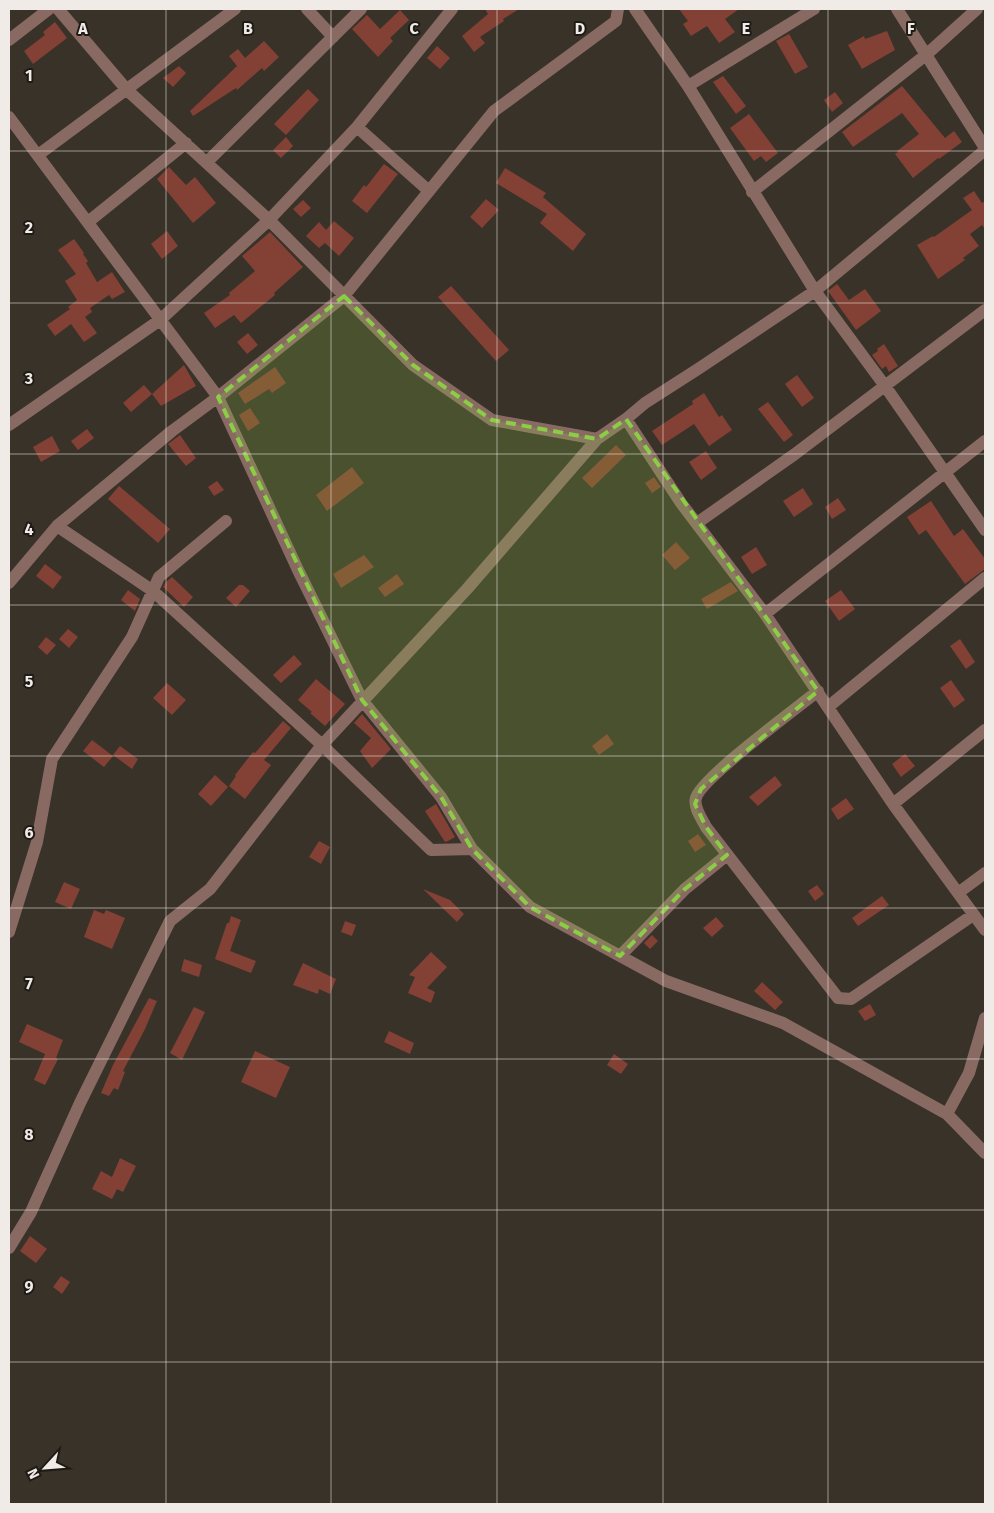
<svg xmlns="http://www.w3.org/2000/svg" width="994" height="1513" font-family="'Fira Sans',sans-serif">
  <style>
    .building { fill: #824134 }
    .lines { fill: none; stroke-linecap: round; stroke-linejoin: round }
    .street { stroke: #896a63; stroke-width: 12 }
    .marked { fill: #8bce46; fill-opacity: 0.2; stroke: #8bce46; stroke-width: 4; stroke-dasharray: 10 6; stroke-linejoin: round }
    .grid { fill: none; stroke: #f0ebe6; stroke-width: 1; stroke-opacity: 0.55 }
    .grid-label { font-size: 16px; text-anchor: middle; font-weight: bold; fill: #f0ebe6; stroke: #1e1a16; stroke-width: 4; stroke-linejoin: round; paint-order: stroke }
  </style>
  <rect width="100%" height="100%" fill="#393229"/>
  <path class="building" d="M 485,9 L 519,9 L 503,19 L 504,21 L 480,37 L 485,43 L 474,52 L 462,36 L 488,14 Z
    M 679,9 L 739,9 L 725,19 L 735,32 L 719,43 L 707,26 L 691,36 L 683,24 L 688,21 Z
    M 400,10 L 409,20 L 390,38 L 393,41 L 378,57 L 352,29 L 367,15 L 380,29 Z
    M 55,22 L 67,38 L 33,64 L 24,51 L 45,35 L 43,32 Z
    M 887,31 L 895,50 L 862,69 L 848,45 L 864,36 L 865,39 Z
    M 789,34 L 808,67 L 795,74 L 776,41 Z
    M 264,41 L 279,57 L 264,71 L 262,68 L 237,90 L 236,88 L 193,116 L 190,111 L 237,66 L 229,56 L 238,49 L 245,58 Z
    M 437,46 L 450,58 L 440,69 L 427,58 Z
    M 179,66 L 186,73 L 173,87 L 163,78 Z
    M 723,76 L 746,106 L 736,114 L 713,82 Z
    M 902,86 L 945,138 L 954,131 L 962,142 L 939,159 L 938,158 L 913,178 L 895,154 L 898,152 L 897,151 L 919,134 L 902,113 L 853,147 L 842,132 Z
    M 308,89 L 319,100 L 286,135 L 274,124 Z
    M 835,92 L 843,103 L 832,112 L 824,100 Z
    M 749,114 L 778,153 L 766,162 L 761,156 L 754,161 L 730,128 Z
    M 286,137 L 293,146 L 281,158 L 273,150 Z
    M 384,164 L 398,174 L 367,213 L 352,201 L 364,185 L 366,187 Z
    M 169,167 L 186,185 L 195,177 L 216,203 L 193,223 L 157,179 Z
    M 505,168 L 546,193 L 543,197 L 586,234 L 573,251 L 540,223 L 547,214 L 496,183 Z
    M 974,191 L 982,203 L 985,201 L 985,229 L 982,225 L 970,234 L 979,246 L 963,258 L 965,260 L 938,279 L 917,245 L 933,236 L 934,237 L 972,210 L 963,198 Z
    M 486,199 L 499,210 L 482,228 L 470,217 Z
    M 303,200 L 311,208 L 301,217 L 293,209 Z
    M 334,221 L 354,238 L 339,256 L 325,243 L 319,248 L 306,236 L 319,222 L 326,230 Z
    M 167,231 L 178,246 L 162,259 L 151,244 Z
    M 270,232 L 303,267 L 274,293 L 275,295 L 241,323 L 234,315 L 215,328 L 204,313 L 230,295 L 229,293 L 255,271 L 242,256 Z
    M 74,239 L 84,253 L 83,254 L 88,261 L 86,263 L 97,282 L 112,272 L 125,292 L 112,299 L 109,295 L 90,308 L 92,312 L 85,317 L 97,333 L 84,342 L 71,324 L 55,336 L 47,325 L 70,309 L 68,307 L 77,300 L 65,281 L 76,274 L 58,250 Z
    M 837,284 L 849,300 L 865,289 L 881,311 L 856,330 L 828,291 Z
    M 451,286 L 509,350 L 496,361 L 438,297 Z
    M 248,333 L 258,345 L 247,354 L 237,342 Z
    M 884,344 L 898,366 L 889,372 L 886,366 L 882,369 L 872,355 L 878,351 L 877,349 Z
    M 184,365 L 196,386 L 161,406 L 152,394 Z
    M 275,367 L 286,383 L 272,393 L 269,389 L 245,404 L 238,393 Z
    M 797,375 L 814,398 L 802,407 L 785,384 Z
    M 144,385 L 152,394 L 131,412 L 123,403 Z
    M 704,393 L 719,417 L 722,415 L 732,430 L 709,446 L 694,424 L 662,445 L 652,431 L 693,404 L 692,401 Z
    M 768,402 L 793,435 L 784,442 L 758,409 Z
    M 250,408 L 260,423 L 248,431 L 239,415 Z
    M 87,429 L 94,438 L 78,450 L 71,441 Z
    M 180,435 L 196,458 L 186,466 L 168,444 Z
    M 52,436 L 60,451 L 41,462 L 33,447 Z
    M 616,445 L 626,455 L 592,488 L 582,478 Z
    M 706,451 L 717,468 L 701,480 L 689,462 Z
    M 352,467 L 364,483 L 327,511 L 316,495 Z
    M 654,477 L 661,487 L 652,493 L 645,483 Z
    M 217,481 L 224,490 L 214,496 L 208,487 Z
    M 119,486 L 170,529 L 158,543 L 108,499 Z
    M 803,488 L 813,504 L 794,517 L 783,501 Z
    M 838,498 L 846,510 L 832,519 L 825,507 Z
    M 931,501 L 954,536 L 963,529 L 985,559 L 985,569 L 965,584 L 926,530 L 919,535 L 907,517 Z
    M 676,542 L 690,558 L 675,570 L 662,555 Z
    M 756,547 L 767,565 L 752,574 L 741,557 Z
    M 364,555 L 374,567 L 341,588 L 333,574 Z
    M 45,564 L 62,577 L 53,589 L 36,576 Z
    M 397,574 L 404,584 L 385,597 L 378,588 Z
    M 172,577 L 193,597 L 184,607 L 163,587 L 166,582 Z
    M 731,582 L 738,591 L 707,609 L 701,599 Z
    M 239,585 L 243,585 L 250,591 L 236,607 L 226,598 Z
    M 128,590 L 140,599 L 135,611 L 121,600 Z
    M 841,590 L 855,609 L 839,621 L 825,601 Z
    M 68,629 L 78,637 L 69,648 L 59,639 Z
    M 46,637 L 56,645 L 47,655 L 38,647 Z
    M 960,639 L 975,662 L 966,669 L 950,646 Z
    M 294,655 L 302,664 L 281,683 L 273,675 Z
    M 316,679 L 345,704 L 325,726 L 310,713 L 312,712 L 298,700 Z
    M 951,680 L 965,700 L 954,708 L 940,688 Z
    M 167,683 L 186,700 L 172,715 L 153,698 Z
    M 362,714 L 391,749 L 372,768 L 360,751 L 371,738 L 354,723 Z
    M 283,721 L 291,728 L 264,760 L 271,765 L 245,799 L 229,786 L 236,776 L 235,775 L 253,752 L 255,753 Z
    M 607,734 L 614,744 L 599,755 L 592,746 Z
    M 92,740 L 113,756 L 104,767 L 83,751 Z
    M 120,746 L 138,759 L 132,769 L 113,755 Z
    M 905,754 L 915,766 L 901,777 L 892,764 Z
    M 215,775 L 228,787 L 211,806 L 198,794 Z
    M 775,776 L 782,785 L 758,806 L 749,797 Z
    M 846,798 L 854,809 L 838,820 L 831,809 Z
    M 436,804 L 455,837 L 448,841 L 445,842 L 425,811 Z
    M 698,834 L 706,845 L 695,852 L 688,841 Z
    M 319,841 L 330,847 L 321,864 L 309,857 Z
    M 64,882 L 80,889 L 71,909 L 55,902 Z
    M 817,885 L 824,894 L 815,901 L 808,891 Z
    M 423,889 L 450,900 L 464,914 L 457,922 Z
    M 882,896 L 889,905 L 858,926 L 852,918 Z
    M 94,910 L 104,914 L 106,910 L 125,918 L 112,949 L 84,937 Z
    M 231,916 L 241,920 L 230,951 L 256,961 L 251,973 L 215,959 L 227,923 L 229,923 Z
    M 716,917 L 724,926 L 712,937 L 703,928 Z
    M 345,921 L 356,925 L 352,936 L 341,932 Z
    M 652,935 L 658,941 L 650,949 L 644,943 Z
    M 431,952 L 447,967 L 427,988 L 435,992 L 431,1003 L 408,993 L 415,977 L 409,975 Z
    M 184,959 L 202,965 L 199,977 L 181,971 Z
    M 303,963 L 336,979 L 330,994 L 319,989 L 318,994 L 293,985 Z
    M 762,982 L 783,1002 L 775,1010 L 754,991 Z
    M 149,998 L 157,1001 L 145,1029 L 123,1071 L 125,1072 L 118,1090 L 114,1088 L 109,1096 L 101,1093 L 113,1065 Z
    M 870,1004 L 876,1015 L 865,1021 L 858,1011 Z
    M 194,1007 L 205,1012 L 182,1060 L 170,1053 Z
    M 27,1024 L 63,1040 L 56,1058 L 58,1059 L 45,1085 L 34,1080 L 45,1054 L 19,1042 Z
    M 389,1031 L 414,1043 L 410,1054 L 384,1042 Z
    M 255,1051 L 290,1067 L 276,1098 L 241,1082 Z
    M 614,1054 L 628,1064 L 621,1074 L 607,1065 Z
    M 120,1158 L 136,1166 L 123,1192 L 117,1189 L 112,1199 L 92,1189 L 101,1171 L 112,1177 Z
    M 30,1236 L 47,1249 L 36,1263 L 20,1251 Z
    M 61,1276 L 70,1282 L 62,1294 L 53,1287 Z"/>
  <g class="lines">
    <path class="street" d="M 58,9 L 127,90 L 269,220 L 413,365 L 492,420 L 597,439 L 626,419 L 681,503 L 765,614 L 893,804 L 985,930
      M 307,9 L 333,37
      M 635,9 L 688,86 L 815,291 L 885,386 L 985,530
      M 897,9 L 985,148
      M 9,40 L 49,9
      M 688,86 L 814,9
      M 9,117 L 218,397 L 298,570 L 362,700 L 441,797 L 472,849
      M 357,127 L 429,191
      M 38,155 L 235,9
      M 207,162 L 361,9
      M 752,192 L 927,54 L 977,9
      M 88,222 L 186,143
      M 626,419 L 645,403 L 698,369 L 815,291 L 985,150
      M 9,425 L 160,320 L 269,220 L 357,127 L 452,9
      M 697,523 L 795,454 L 985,310
      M 57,526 L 153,591 L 322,745 L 431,850 L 472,849 L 530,907 L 666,981 L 783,1023 L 947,1114 L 985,1153
      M 9,583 L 57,526 L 172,431 L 218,397 L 344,296 L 494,111 L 616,21 L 618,9
      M 765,614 L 985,441
      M 818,691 C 797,708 700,779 696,798 C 693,807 702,819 706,827 L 838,998 L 851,999 L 973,915
      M 828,707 L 985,578
      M 893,804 L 985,730
      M 958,893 L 985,873
      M 9,932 L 37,842 L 52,759 L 132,637 L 159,577 L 226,521
      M 620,956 L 685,889 L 727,855
      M 947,1114 L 969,1073 L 985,1018
      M 9,1248 L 31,1212 L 80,1103 L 170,921 L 210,889 L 322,745 L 467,589 L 597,439"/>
  </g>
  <path class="marked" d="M 344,296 L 413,365 L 492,420 L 597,439 L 626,419 L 818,691 L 701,789 L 695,804 L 706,827 L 727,855 L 685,889 L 620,956 L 530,907 L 472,849 L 441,797 L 362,700 L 218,397 Z"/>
  <path class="grid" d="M 166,9 L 166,1504M 331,9 L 331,1504M 497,9 L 497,1504M 663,9 L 663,1504M 828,9 L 828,1504M 9,151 L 985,151M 9,303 L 985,303M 9,454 L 985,454M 9,605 L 985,605M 9,756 L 985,756M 9,908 L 985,908M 9,1059 L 985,1059M 9,1210 L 985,1210M 9,1362 L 985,1362"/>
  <g class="grid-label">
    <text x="83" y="34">A</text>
    <text x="248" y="34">B</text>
    <text x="414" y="34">C</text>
    <text x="580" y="34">D</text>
    <text x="746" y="34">E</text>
    <text x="911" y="34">F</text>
    <text x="29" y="81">1</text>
    <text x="29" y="233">2</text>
    <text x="29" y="384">3</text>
    <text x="29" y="535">4</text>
    <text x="29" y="687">5</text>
    <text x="29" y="838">6</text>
    <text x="29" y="989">7</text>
    <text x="29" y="1140">8</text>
    <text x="29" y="1292">9</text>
  </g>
  <rect width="994" height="1513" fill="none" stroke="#f0ebe6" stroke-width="20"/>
  <g transform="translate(45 1468) rotate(244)" stroke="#1e1a16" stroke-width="4" paint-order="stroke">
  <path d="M0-4L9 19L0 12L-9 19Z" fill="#f0ebe6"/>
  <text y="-8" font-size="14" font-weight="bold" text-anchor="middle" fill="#f0ebe6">N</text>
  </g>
</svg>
